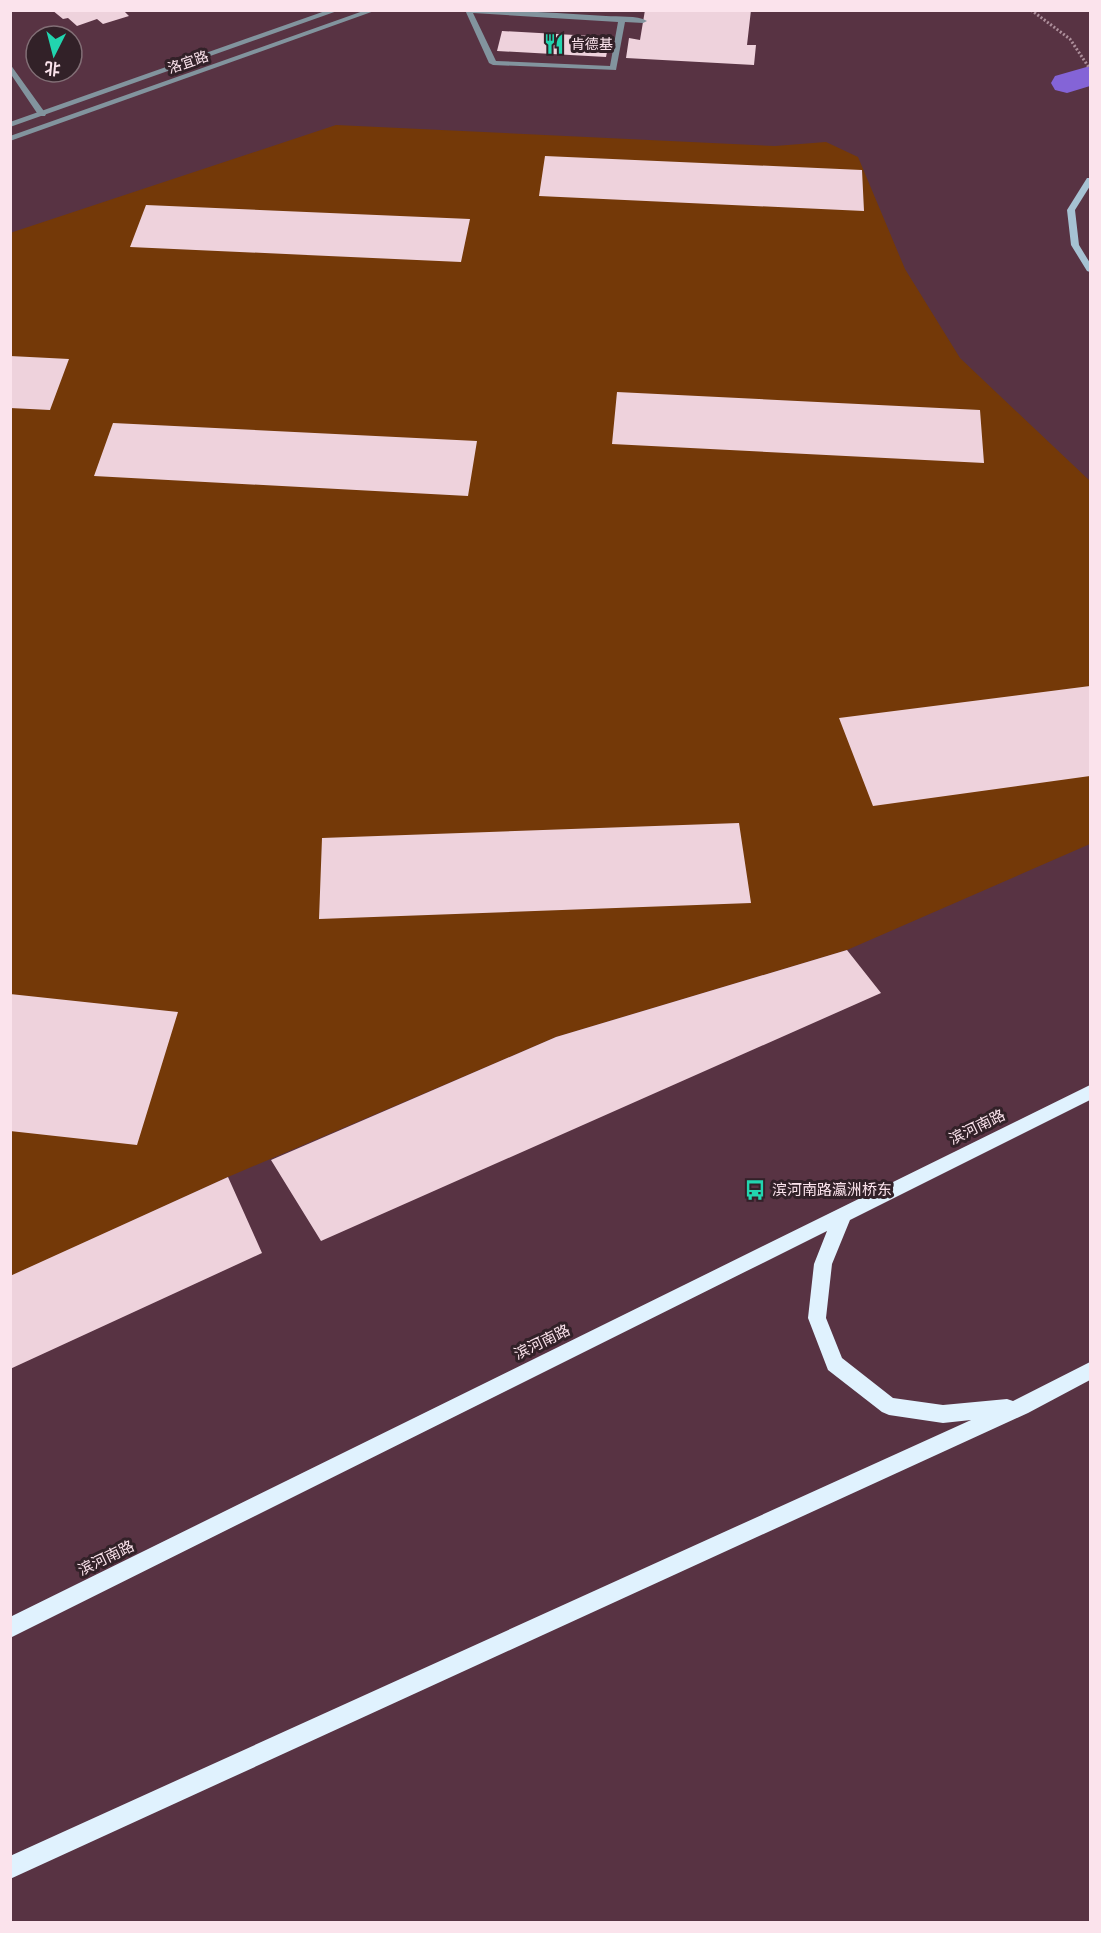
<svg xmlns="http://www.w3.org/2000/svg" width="1101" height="1933" font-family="Lora,'Noto Sans SC',serif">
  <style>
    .green { fill: #743908 }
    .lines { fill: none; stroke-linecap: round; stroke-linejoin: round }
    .canal { fill: #8464d7; fill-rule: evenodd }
    .building { fill: #eed2dc }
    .path { stroke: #ad8f9b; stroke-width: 3; stroke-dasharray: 2 2; stroke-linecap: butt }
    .service { fill: #82949e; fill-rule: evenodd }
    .tertiary { fill: #82949e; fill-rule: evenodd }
    .secondary { fill: #a6c2d3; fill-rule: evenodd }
    .trunk { fill: #e0f2fe; fill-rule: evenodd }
    .labels { text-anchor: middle; stroke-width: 6; stroke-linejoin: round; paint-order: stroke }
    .far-poi-label { font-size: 14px; fill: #fbe3ec; stroke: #322128; text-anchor: start }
    .far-street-label { font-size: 14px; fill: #fbe3ec; stroke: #322128 }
    .street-label { font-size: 15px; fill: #fbe3ec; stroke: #322128 }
    .poi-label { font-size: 15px; fill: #fbe3ec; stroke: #322128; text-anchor: start }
  </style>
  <rect width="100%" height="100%" fill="#583343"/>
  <path class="green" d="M 336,125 L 775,146 L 826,142 L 858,157 L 905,269 L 960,358 L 1090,481 L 1090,844 L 847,950 L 556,1037 L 228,1177 L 11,1276 L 10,233 Z"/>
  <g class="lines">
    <path class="canal" d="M 1090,66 L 1090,86 L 1067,93 L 1055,90 L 1051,83 L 1055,76 Z"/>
  </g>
  <path class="building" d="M 52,10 L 123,10 L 129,16 L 103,24 L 97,19 L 77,26 L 68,18 L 63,19 Z
    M 645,10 L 751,10 L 747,45 L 756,45 L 754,65 L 626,58 L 629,38 L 640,40 Z
    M 502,31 L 610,37 L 606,57 L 497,51 Z
    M 545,156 L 862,170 L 864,211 L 539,196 Z
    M 146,205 L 470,219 L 461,262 L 130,247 Z
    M 10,356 L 69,359 L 50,410 L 10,408 Z
    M 617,392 L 980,410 L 984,463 L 612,444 Z
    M 113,423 L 477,441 L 468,496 L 94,476 Z
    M 1090,686 L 1090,776 L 873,806 L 839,718 Z
    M 739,823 L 751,903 L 319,919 L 322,838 Z
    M 847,950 L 881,993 L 321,1241 L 271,1160 L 556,1037 Z
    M 10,994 L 178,1012 L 137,1145 L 10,1131 Z
    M 228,1177 L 262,1253 L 10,1369 L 10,1276 Z"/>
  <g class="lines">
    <path class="path" d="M 1031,10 L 1070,39 L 1090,69"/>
    <path class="service" d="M 465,10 C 512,10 559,13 606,16 C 618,17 637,15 647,21 L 643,23 L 625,22 L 616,70 L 493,65 L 489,63 ZM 473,13 L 618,22 L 610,66 L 496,61 Z
      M 10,64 L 46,114 L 45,116 L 39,116 L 10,73 Z"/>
    <path class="tertiary" d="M 328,10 L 340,10 L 10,127 L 10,122 Z
      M 366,10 L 377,10 L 10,141 L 10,136 Z"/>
    <path class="secondary" d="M 1087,178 L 1090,178 L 1090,186 L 1075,210 L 1079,245 L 1090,263 L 1090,272 L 1087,271 L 1071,245 L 1067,210 Z"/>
    <path class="trunk" d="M 1090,1085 L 1090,1100 L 850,1220 L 832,1264 L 826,1318 L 842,1358 L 893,1398 L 943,1405 L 1007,1399 L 1013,1401 L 1090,1362 L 1090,1380 L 1028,1413 L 10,1879 L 10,1856 L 971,1420 L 943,1423 L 889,1415 L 882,1412 L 828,1370 L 808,1318 L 814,1264 L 827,1231 L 10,1638 L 10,1617 Z"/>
  </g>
  <defs>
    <g id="restaurant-bare" transform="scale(1.62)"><path d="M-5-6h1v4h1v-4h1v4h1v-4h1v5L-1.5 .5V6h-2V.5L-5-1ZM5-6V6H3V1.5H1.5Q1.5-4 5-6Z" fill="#22d5af" stroke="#322128" stroke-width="2.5" paint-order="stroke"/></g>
    <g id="bus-bare" transform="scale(1.62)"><path d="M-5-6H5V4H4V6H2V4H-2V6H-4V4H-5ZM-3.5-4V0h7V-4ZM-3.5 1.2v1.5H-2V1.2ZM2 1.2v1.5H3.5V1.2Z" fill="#22d5af" stroke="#322128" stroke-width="2.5" paint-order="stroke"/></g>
  </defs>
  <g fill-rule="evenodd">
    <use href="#restaurant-bare" x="554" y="44"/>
    <use href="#bus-bare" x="755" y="1190"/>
  </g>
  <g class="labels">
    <g class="far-poi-label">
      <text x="571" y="49">肯德基</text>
    </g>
    <g class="far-street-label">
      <text transform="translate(188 62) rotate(-19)" y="5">洛宜路</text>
    </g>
    <g class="street-label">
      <text transform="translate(977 1127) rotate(-26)" y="5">滨河南路</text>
      <text transform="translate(542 1342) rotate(-26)" y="5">滨河南路</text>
      <text transform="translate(106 1558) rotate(-26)" y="5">滨河南路</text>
    </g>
    <g class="poi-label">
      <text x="772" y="1195">滨河南路瀛洲桥东</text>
    </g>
  </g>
  <rect width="1101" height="1933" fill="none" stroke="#fbe3ec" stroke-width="24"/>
  <g transform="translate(54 54) rotate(186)"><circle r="28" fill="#322128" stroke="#826f76" stroke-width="1.5"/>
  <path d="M0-4.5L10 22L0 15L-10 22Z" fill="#22d5af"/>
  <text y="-9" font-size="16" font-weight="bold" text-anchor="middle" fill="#fbe3ec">北</text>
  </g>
</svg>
